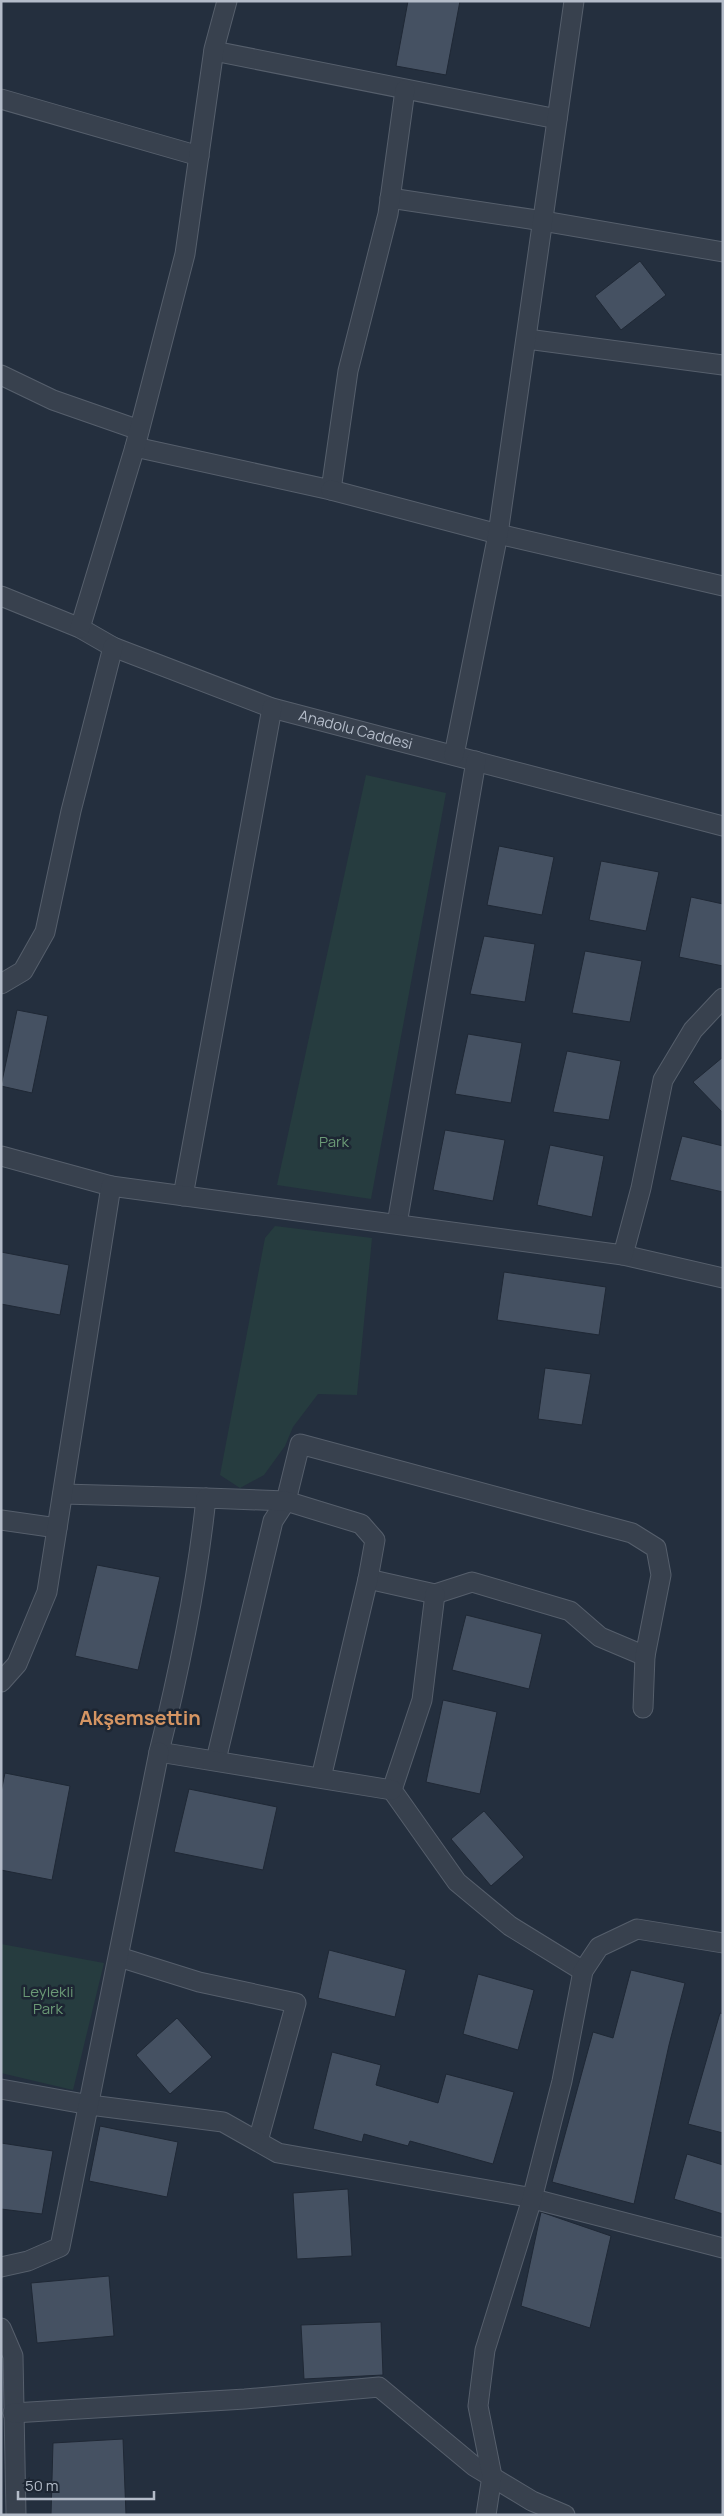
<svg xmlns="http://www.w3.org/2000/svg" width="724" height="2516" font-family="Manrope,sans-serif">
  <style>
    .green { fill: #263c3f }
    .building { fill: #455162; stroke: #1f2835 }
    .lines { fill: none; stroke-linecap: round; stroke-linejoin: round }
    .minor-casing { stroke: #565f6c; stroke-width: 21 }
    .minor { stroke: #38414e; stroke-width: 19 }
    .labels { text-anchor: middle; stroke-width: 5; stroke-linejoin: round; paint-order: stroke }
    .street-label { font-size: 15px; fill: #b4bcc9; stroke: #1d2633 }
    .park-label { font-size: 15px; fill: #6b9a76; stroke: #1d2633 }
    .district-label { font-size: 20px; font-weight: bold; fill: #d59563; stroke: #1d2633 }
  </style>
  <rect width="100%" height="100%" fill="#242f3e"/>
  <path class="green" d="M 366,775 L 446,793 L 371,1199 L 277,1185 Z
    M 275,1226 L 372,1238 L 357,1395 L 318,1394 L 293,1427 L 285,1446 L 264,1475 L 240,1488 L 220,1475 L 265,1238 Z
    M 1,1944 L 104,1963 L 73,2090 L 1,2073 Z"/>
  <path class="building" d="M 408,1 L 460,1 L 446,75 L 396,66 Z
    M 640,261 L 666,295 L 621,330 L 595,296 Z
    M 499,846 L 554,857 L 542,915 L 487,905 Z
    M 601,861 L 659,872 L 646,931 L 589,920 Z
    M 691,897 L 723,904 L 723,966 L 679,957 Z
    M 484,936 L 535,944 L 525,1002 L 470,994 Z
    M 585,951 L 642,961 L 630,1022 L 572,1013 Z
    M 17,1010 L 48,1016 L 32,1093 L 1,1086 Z
    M 468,1034 L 522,1043 L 511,1103 L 455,1094 Z
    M 567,1051 L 621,1061 L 609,1120 L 553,1112 Z
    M 723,1057 L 723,1113 L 693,1082 Z
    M 445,1130 L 505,1140 L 493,1201 L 433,1190 Z
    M 682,1136 L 723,1146 L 723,1192 L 670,1180 Z
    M 550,1145 L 604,1156 L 592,1217 L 537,1205 Z
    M 1,1252 L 69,1265 L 60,1315 L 1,1304 Z
    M 504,1272 L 606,1287 L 599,1335 L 497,1320 Z
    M 545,1368 L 591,1374 L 582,1425 L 538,1419 Z
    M 97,1565 L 160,1577 L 138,1670 L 75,1656 Z
    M 466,1615 L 542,1634 L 529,1689 L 452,1670 Z
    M 443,1700 L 497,1712 L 480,1794 L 426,1782 Z
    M 5,1773 L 70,1786 L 52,1880 L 1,1870 L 1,1792 Z
    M 189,1789 L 277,1807 L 263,1870 L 174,1852 Z
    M 484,1811 L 524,1857 L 491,1886 L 451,1839 Z
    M 329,1950 L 406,1970 L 395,2017 L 318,1998 Z
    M 631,1970 L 685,1983 L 669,2045 L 634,2204 L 552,2182 L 593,2032 L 613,2038 Z
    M 478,1974 L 534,1990 L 518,2050 L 463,2034 Z
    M 720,2013 L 723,2014 L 723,2133 L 688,2124 Z
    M 177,2018 L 212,2057 L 170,2094 L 136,2055 Z
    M 332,2052 L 381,2065 L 376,2085 L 438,2103 L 446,2074 L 514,2092 L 493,2164 L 410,2141 L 408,2146 L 364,2134 L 362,2142 L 313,2129 Z
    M 100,2126 L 178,2142 L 167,2197 L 89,2181 Z
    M 1,2143 L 53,2151 L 42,2214 L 1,2209 Z
    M 687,2154 L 723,2165 L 723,2214 L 674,2199 Z
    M 348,2189 L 352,2256 L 297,2259 L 293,2193 Z
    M 541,2212 L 611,2236 L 590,2328 L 521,2306 Z
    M 109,2276 L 114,2336 L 37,2343 L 31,2283 Z
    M 381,2322 L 383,2375 L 304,2379 L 301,2325 Z
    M 123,2439 L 126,2515 L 51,2515 L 53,2443 Z"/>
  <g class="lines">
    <g class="minor-casing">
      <g id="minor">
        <path d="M 214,51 L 557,119"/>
        <path d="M 1,99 L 199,156"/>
        <path d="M 390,198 L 543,221 L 723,252"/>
        <path d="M 527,339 L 723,365"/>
        <path d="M 1,375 L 53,400 L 139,430"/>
        <path d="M 135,447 L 331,490 L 348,371 L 388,214 L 405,90"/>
        <path d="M 331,490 L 498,534 L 723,586"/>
        <path id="s1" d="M 1,596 L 80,628 L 113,647 L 272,708 L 723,826"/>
        <path d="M 80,628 L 135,447 L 185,254 L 214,49 L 227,1"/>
        <path d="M 454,755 L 498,534 L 574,1"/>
        <path d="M 1,984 L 23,971 L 45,932 L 71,811 L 113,647"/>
        <path d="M 1,1156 L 111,1186"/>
        <path d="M 183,1196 L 272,708"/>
        <path d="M 397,1224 L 476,761"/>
        <path d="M 623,1255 L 723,1278"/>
        <path d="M 63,1494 L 206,1498"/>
        <path d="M 1,1520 L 57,1528"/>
        <path d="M 368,1579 L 435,1594 L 472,1582 L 570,1611 L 600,1637 L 645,1656"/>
        <path d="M 435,1594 L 422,1700 L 392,1790 L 457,1882 L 510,1926 L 583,1971"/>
        <path d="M 1,1682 L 17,1664 L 47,1592 L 111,1186 L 623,1255 L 641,1188 L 663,1080 L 693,1030 L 723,998"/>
        <path d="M 216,1760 L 273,1521 L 286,1501 L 300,1444 L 632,1533 L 656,1548 L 661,1575 L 645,1656 L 643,1708"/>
        <path d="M 321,1778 L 368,1579 L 375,1540 L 361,1524 L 286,1501 L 206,1498 C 197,1584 180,1668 159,1752 L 392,1790"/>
        <path d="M 119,1957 L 199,1982 L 296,2003 L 258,2141"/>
        <path d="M 1,2089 L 90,2105 L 223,2122 L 278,2153 L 522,2196 L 723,2248"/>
        <path d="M 1,2267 L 28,2261 L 60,2247 L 159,1752"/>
        <path d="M 1,2328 L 13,2356 L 16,2515"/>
        <path d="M 13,2413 L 245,2399 L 379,2387 L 474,2466 L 532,2501 L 565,2515"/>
        <path d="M 486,2515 L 492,2476 L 478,2406 L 485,2350 L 532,2199 L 562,2081 L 583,1971 L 599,1947 L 637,1929 L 723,1943"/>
      </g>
    </g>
    <use href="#minor" class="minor"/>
  </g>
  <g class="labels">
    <g class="street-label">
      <text dy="5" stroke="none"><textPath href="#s1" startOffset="380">Anadolu Caddesi</textPath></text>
    </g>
    <g class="park-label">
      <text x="334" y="1147">Park</text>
      <text x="48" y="1997">Leylekli<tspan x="48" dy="17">Park</tspan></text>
    </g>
    <g class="district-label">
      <text x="140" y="1725">Akşemsettin</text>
    </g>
  </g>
  <rect width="724" height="2516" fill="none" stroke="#b4bcc9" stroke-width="5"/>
  <path d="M18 2491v8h136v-8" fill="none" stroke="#b4bcc9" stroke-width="2.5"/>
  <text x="25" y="2491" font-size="15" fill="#b4bcc9" stroke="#1d2633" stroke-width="4" paint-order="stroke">50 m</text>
</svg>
